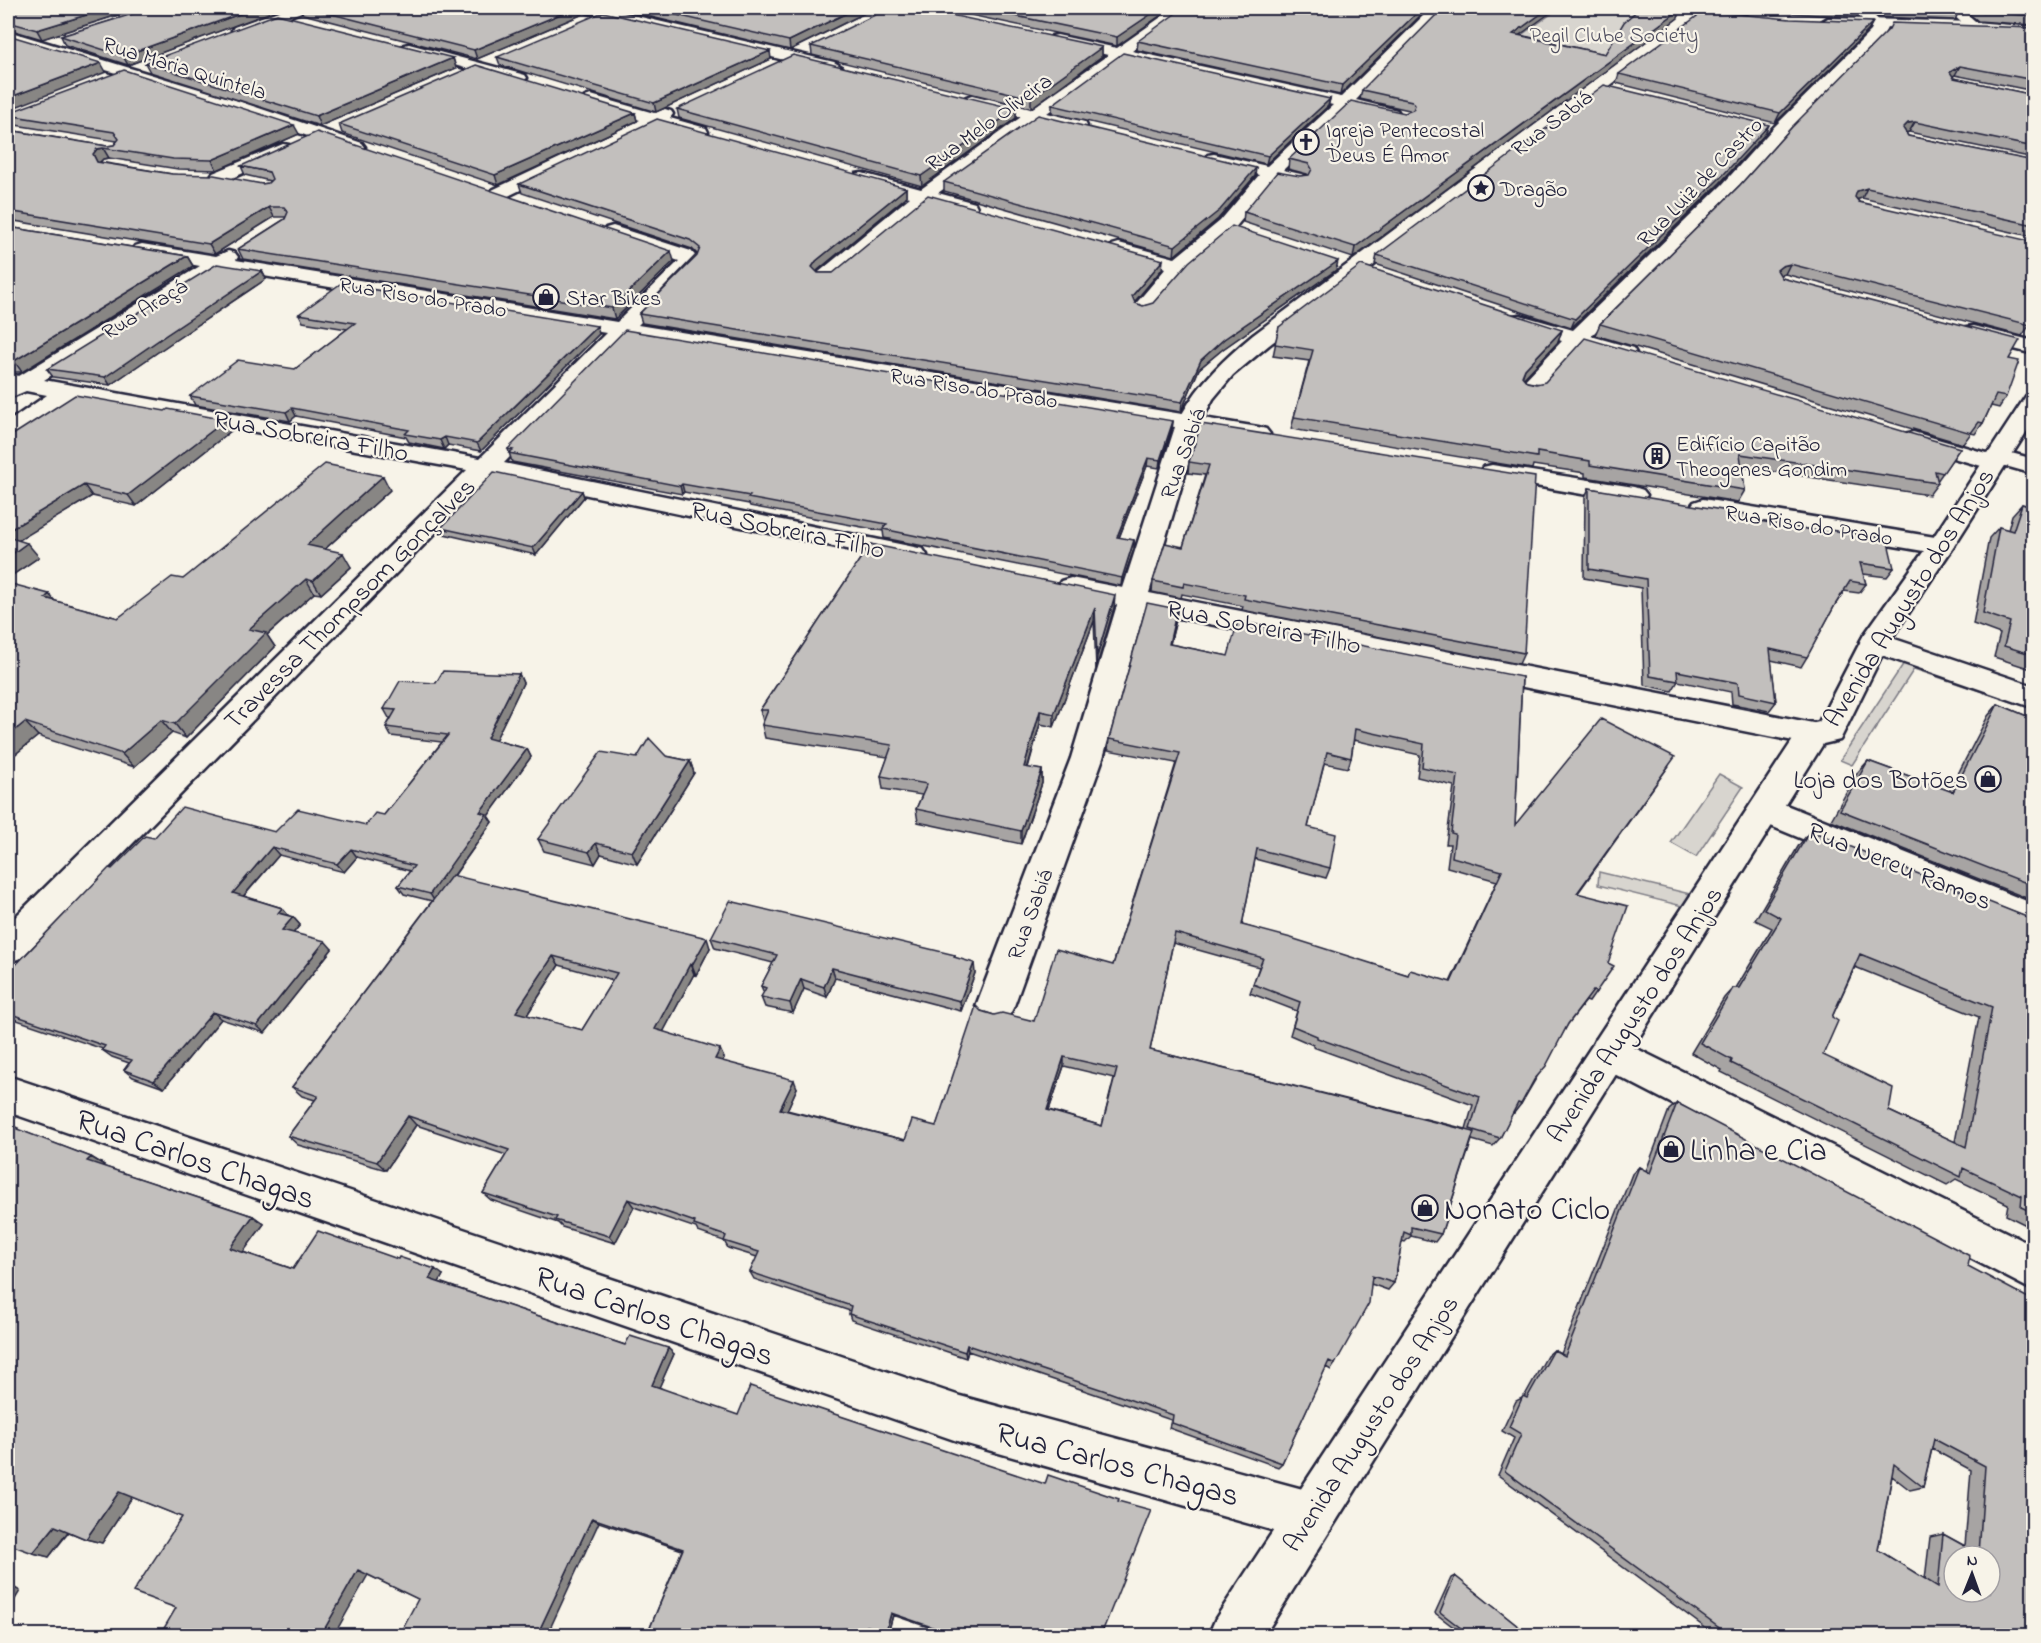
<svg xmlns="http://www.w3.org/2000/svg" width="2041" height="1643" font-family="'Indie Flower',sans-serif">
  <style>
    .green { fill: #d8d5cf; stroke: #7d7c85; stroke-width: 1.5 }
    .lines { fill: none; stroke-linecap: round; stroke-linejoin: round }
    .street-casing { stroke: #22223b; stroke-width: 5 }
    .secondary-casing { stroke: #22223b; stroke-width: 5 }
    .primary-casing { stroke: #22223b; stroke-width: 5 }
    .street { fill: #f7f3e8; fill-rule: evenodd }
    .secondary { fill: #f7f3e8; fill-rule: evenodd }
    .primary { fill: #f7f3e8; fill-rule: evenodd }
    .wall { fill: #a7a4a3; stroke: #22223b; stroke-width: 1.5; fill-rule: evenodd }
    .shaded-wall { fill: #888684; stroke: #22223b; stroke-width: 1.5 }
    .building { fill: #c2bfbd; stroke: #22223b; stroke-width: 1.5; fill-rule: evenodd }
    .labels { text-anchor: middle; stroke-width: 4.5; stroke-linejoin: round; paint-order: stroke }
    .far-park-label { font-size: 22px; fill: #504f60; stroke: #f7f3e8 }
    .far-street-label { font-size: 22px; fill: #22223b; stroke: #f7f3e8 }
    .far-poi-label { font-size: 22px; fill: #22223b; stroke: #f7f3e8; text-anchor: start }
    .street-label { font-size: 26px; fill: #22223b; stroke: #f7f3e8 }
    .poi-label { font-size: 26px; fill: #22223b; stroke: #f7f3e8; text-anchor: end }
    .near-poi-label { font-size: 32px; fill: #22223b; stroke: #f7f3e8; text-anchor: start }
    .near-street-label { font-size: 32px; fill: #22223b; stroke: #f7f3e8 }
  </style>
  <rect width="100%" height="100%" fill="#f7f3e8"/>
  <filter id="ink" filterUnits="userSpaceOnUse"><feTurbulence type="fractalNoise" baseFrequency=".0167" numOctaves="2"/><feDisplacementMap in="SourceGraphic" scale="12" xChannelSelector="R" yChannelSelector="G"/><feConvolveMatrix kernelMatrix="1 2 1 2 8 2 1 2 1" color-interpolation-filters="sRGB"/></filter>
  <g filter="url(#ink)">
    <path class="green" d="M 1560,8 L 1635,8 L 1689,14 L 1622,64 L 1514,40 Z
      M 1906,660 L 2033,703 L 2033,709 L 1914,669 L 1852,765 L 1840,760 Z
      M 1719,774 L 1743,787 L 1696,857 L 1671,843 Z
      M 1599,872 L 1694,895 L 1686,907 L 1598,885 Z"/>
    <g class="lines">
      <g class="street-casing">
        <path id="street" d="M 287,8 L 306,8 L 304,11 L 244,33 L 239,34 L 232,30 L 234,27 Z
          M 579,8 L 602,8 L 834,62 L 842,67 L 834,72 L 581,11 Z
          M 1174,8 L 1189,8 L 1132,51 L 1341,97 L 1431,8 L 1445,8 L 1356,100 L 1397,110 L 1399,113 L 1397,116 L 1391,118 L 1348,108 L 1283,170 L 1305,175 L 1308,179 L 1305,183 L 1299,184 L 1275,179 L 1234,229 L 1186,269 L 1150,311 L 1143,313 L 1136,311 L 1133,307 L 1166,268 L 1112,253 L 1109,249 L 1112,245 L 1119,243 L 1175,258 L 1220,221 L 1259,175 L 1208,163 L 1205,159 L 1208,155 L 1214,154 L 1267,166 L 1333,105 L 1123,58 L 1047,113 L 1085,122 L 1087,126 L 1085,130 L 1079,131 L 1037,121 L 938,193 L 975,203 L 977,207 L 975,211 L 968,213 L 927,202 L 833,280 L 819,280 L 816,276 L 819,272 L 910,197 L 856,182 L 853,178 L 856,174 L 862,173 L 921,189 L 1021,117 L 966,103 L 964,100 L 966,97 L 972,95 L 1031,109 L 1108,55 L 1052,42 L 1050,39 L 1052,36 L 1057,35 L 1117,48 Z
          M 1691,8 L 1705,8 L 1700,17 L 1269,345 L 1233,375 L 1213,399 L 1203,418 L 1258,427 L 1266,429 L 1270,434 L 1266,439 L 1258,441 L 1198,431 L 1149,593 L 1813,723 L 1824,726 L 1828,734 L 1824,742 L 1813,745 L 1144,611 L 1103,758 L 1014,1006 L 1008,1018 L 995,1022 L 982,1018 L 976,1006 L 1071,758 L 1117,605 L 1061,593 L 1057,587 L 1061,581 L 1071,578 L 1123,588 L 1175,427 L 627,336 L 504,463 L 914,547 L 923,549 L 927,555 L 923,561 L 914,563 L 492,475 L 21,958 L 8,962 L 8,924 L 467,470 L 72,399 L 16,437 L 8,439 L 8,422 L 47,395 L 26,391 L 14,396 L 8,394 L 8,374 L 19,376 L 200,266 L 135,254 L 132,250 L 135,246 L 142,244 L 216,256 L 228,251 L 235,253 L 238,257 L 236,260 L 617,322 L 679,261 L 606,236 L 603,232 L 606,228 L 613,226 L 691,251 L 700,261 L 638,325 L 1182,414 C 1200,382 1224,359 1253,335 ZM 222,269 L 606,333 L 480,458 L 44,380 Z
          M 1851,8 L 1866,8 L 1887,28 L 1883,36 L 1786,135 L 1734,193 L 1591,336 L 1633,348 L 1636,353 L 1633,358 L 1625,360 L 1581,347 L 1539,392 L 1531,394 L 1523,392 L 1520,387 L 1523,382 L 1562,341 L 1512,326 L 1509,321 L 1512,316 L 1520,315 L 1573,330 L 1722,185 L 1774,127 L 1871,31 L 1872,29 Z
          M 1945,8 L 1960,8 L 1981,26 L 1979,29 L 1969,29 Z
          M 8,31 L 232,99 L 362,143 L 365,147 L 362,151 L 350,151 L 220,105 L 8,40 Z
          M 409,44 L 525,75 L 527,78 L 519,83 L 404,51 L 402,48 L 404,45 Z
          M 591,95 L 654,113 L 665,109 L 671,111 L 673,114 L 670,118 L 706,128 L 708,132 L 700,137 L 656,124 L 504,198 L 492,198 L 489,194 L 492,190 L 640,120 L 585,103 L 583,100 L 585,97 Z
          M 283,144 L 289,145 L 292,149 L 289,153 L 225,181 L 213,181 L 210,177 L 213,173 Z
          M 1974,326 L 2034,341 L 2034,354 L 1966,337 L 1963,332 L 1966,327 Z
          M 1913,432 L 1986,453 L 1996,449 L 2034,459 L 2034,474 L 2002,465 L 1992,469 L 1904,444 L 1901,439 L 1904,434 Z
          M 1492,465 L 1634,487 L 1643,490 L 1647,495 L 1643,500 L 1634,503 L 1483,477 L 1480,472 L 1483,467 Z
          M 1703,499 L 1941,538 L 1950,540 L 1954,546 L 1950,552 L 1941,554 L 1694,512 L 1690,507 L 1694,502 Z
          M 1874,632 L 2034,686 L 2034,708 L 1864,649 L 1860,642 L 1864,635 Z
          M 1766,797 L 2034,904 L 2034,935 L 1754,819 L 1750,810 L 1754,801 Z
          M 1609,1035 L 2034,1246 L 2034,1291 L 1595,1064 L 1590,1052 L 1595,1040 Z
          M 8,1076 L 960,1396 L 1310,1491 L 1327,1499 L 1335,1516 L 1327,1533 L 1310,1541 L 960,1442 L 8,1112 Z"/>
      </g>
      <g class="secondary-casing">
        <path id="secondary" d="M 1633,8 L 1678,8 L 1743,14 L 1750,18 L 1743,22 L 1640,12 Z
          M 1828,18 L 1974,22 L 2034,27 L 2034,35 L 1974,30 L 1823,25 L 1821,22 Z"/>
      </g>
      <g class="primary-casing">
        <path id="primary" d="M 2034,394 L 2034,420 L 1954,546 L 1887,645 L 1840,740 L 1823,744 L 1264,1636 L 1208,1636 L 1216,1618 L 1802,726 L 1819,722 L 1864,635 L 1931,541 L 2026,396 Z"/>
      </g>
      <use href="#street" class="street"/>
      <use href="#secondary" class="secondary"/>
      <use href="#primary" class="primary"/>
    </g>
    <path class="wall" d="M 8,8 L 140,8 L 42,39 L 8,29 Z
      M 152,8 L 282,8 L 128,65 L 65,45 L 61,36 Z
      M 300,8 L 581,8 L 583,14 L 477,59 L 303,14 Z
      M 622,8 L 875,8 L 790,50 L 622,10 Z
      M 937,8 L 1171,8 L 1117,46 Z
      M 1428,8 L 1340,95 L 1137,50 L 1138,41 Z
      M 1726,8 L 1861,8 L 1856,17 L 1818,15 Z
      M 1868,8 L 1955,8 L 1959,11 L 1955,20 L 1879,17 Z
      M 1962,8 L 2034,8 L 2034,25 L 1978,21 Z
      M 1678,18 L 1353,258 L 1243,222 L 1244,212 L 1300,176 L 1308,175 L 1307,174 L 1288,169 L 1289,159 L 1410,111 L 1409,110 L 1360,99 L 1362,90 L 1520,35 L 1605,54 Z
      M 2034,28 L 2034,91 L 1955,75 L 1953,76 L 1954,78 L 2034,95 L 2034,158 L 1909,132 L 1906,132 L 1908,136 L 2034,161 L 2034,237 L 1862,198 L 1857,199 L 1859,202 L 2034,319 L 2022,336 L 1785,274 L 1780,275 L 1782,278 L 2009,359 L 2006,397 L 1999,408 L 1991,406 L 1983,423 L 1975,434 L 1971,433 L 1963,444 L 1595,335 L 1600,324 L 1740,185 L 1792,127 Z
      M 1868,31 L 1775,123 L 1616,83 L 1619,74 Z
      M 811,46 L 1102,47 L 1102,56 L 1031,108 L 812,55 Z
      M 497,57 L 771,59 L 656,112 L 500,65 Z
      M 453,58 L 456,68 L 320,126 L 150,72 L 145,63 Z
      M 1330,99 L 1328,106 L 1266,164 L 1052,113 L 1052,105 Z
      M 677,109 L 1016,109 L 1016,118 L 922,186 L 679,118 Z
      M 8,113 L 299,134 L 217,170 L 178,169 L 109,158 L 103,159 L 100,162 L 172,174 L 262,184 L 268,183 L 270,181 L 245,175 L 241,166 L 674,261 L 615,319 L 243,259 L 238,249 L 285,219 L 286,217 L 274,217 L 215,254 L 8,220 L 8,221 L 8,130 L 107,146 L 114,145 L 117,141 L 9,124 L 8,121 Z
      M 635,113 L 637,121 L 498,185 L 342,133 L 339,124 Z
      M 1765,134 L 1720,183 L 1571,328 L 1375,264 L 1377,255 Z
      M 1255,176 L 1218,219 L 1174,256 L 944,191 L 944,182 Z
      M 519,184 L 906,188 L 906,197 L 818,270 L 817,272 L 818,273 L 1162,269 L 1134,302 L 1135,303 L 1143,306 L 1336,270 L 1223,349 L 1199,369 L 1181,412 L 642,323 L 639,314 L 697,254 L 692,249 L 522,193 Z
      M 8,227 L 187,256 L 193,266 L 22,372 L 8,372 Z
      M 262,271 L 266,279 L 171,343 L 110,385 L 53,377 L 47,369 Z
      M 299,314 L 599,334 L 481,451 L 448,445 L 444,449 L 409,442 L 406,437 L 296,416 L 290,421 L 195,405 L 190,396 L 295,369 L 347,329 L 303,322 Z
      M 1279,327 L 1562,330 L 1558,342 L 1524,378 L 1527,382 L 1960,448 L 1937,481 L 1938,483 L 1929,495 L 1742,467 L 1745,490 L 1738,502 L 1585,477 L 1585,473 L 1533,465 L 1532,469 L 1291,429 L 1309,361 L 1273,356 Z
      M 1173,421 L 1172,429 L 1159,468 L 1147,466 L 1119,538 L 1134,540 L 1134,549 L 1121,586 L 884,538 L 883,531 L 750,506 L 749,504 L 684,492 L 682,494 L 512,462 L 508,449 Z
      M 1201,424 L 1524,653 L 1519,664 L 1242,610 L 1243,606 L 1182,594 L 1181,598 L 1152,592 L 1153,581 L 1183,547 L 1205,475 L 1188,473 L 1189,462 Z
      M 232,430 L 136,506 L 92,496 L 18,540 L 39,557 L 8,578 L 8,438 Z
      M 1589,488 L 1747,519 L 1828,533 L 1829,530 L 1894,568 L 1887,577 L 1863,574 L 1866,584 L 1859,593 L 1844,591 L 1835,605 L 1807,657 L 1801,667 L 1771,660 L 1776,702 L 1769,711 L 1732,704 L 1731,692 L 1678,681 L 1672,691 L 1644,685 L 1641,588 L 1584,578 L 1585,497 Z
      M 390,490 L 325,549 L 351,567 L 321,594 L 314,593 L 267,635 L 275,647 L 186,738 L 172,733 L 134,767 L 38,736 L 8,760 L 8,583 L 55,601 L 118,618 L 183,579 Z
      M 2034,490 L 2034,670 L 1994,657 L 2000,634 L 1973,624 L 1989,538 L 1999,527 L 2008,530 L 2012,515 L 2022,504 L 2026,505 Z
      M 582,491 L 584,497 L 536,555 L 444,534 L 441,528 Z
      M 870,544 L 1114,608 L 1096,669 L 1094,621 L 1054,727 L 1040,724 L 1028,768 L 1042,770 L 1042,783 L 1021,844 L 918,822 L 916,809 L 922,795 L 883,789 L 881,776 L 888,757 L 765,738 L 762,725 L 763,721 L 760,710 Z
      M 1177,609 L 1176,620 L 1170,644 L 1228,656 L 1522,677 L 1515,825 L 1668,767 L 1578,893 L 1596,992 L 1589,1002 L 1586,1001 L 1568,1024 L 1521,1104 L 1514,1113 L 1513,1112 L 1500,1138 L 1493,1146 L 1472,1140 L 1441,1234 L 1435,1242 L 1411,1236 L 1405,1242 L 1402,1241 L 1394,1283 L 1388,1290 L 1371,1284 L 1335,1364 L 1331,1370 L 1326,1367 L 1282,1463 L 1278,1467 L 1169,1428 L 1171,1420 L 1101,1396 L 968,1351 L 966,1358 L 851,1320 L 849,1314 L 850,1311 L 754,1279 L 750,1272 L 757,1257 L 728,1248 L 724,1241 L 698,1232 L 696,1228 L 634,1207 L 615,1243 L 562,1227 L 558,1223 L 491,1200 L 483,1193 L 506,1155 L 416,1125 L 386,1170 L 298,1145 L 288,1136 L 315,1100 L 302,1096 L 292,1087 L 432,901 L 404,894 L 398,886 L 410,871 L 357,857 L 344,872 L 279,855 L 244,896 L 282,908 L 288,916 L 293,917 L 300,925 L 293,933 L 332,949 L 265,1033 L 221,1019 L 164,1088 L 133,1077 L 124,1070 L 129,1063 L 112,1057 L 102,1050 L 103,1049 L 8,1017 L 8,973 L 112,869 L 154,838 L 275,832 L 366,825 L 384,815 L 442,742 L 391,736 L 386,727 L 391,718 L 389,718 L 384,709 L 436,683 L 519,674 L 523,683 L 495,740 L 527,749 L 531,757 L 488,816 L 492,822 L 454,876 L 710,948 L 696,975 L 694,974 L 663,1032 L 724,1058 L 722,1061 L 797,1088 L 787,1110 L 905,1140 L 936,1126 L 981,1011 L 994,1015 L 1034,1021 L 1113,965 L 1176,763 L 1108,750 L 1109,739 ZM 1354,740 L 1420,755 L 1417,777 L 1454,786 L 1446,844 L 1450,844 L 1447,867 L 1497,881 L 1450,982 L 1408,975 L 1242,925 L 1255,859 L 1326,878 L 1330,868 L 1308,827 L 1324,763 L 1348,768 L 1351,758 ZM 1173,943 L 1259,967 L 1250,993 L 1297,1011 L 1290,1035 L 1313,1045 L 1313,1047 L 1473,1105 L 1466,1129 L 1150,1050 ZM 559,965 L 613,980 L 582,1030 L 527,1015 ZM 1064,1066 L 1114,1078 L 1102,1126 L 1049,1110 Z
      M 1998,704 L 2034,719 L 2034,901 L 1831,820 L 1858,772 L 1868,761 L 1949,791 L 1988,716 Z
      M 666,756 L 690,761 L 694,773 L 637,864 L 601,854 L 595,864 L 544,851 L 538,839 L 637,758 Z
      M 1808,834 L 2034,920 L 2034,1229 L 2006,1215 L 2008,1204 L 1956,1179 L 1947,1185 L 1721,1072 L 1722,1070 L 1691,1053 L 1724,998 L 1733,988 L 1736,988 L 1772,928 L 1755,920 L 1799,845 ZM 1855,967 L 1979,1017 L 1955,1142 L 1889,1111 L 1823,1055 L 1832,1017 Z
      M 711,938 L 955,955 L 955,957 L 975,973 L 961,1011 L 835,978 L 827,997 L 804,989 L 793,1013 L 765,1007 L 761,997 L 764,993 L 761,986 L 773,963 L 715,948 Z
      M 1677,1103 L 1968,1266 L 2034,1635 L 1715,1635 L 1498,1475 L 1514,1438 L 1502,1431 L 1516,1401 L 1524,1397 L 1547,1356 L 1554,1350 L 1561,1354 L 1632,1174 L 1639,1167 L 1646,1171 L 1669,1110 ZM 1932,1449 L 1971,1470 L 1965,1546 L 1943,1534 L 1930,1537 L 1925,1579 L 1878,1550 L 1892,1476 L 1910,1490 L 1923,1487 Z
      M 27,1133 L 91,1157 L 104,1165 L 102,1166 L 253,1216 L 264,1224 L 243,1252 L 293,1269 L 443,1275 L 439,1282 L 625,1345 L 674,1354 L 659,1387 L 1101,1635 L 951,1635 L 893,1615 L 888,1633 L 870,1628 L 868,1635 L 647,1635 L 682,1550 L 599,1522 L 418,1599 L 368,1575 L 176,1608 L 182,1517 L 132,1497 L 102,1543 L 86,1539 L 69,1532 L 49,1557 L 33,1553 Z
      M 1455,1576 L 1529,1635 L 1464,1635 L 1435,1613 L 1451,1578 Z"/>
    <path class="shaded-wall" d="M 109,8 L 140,8 L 42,39 L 37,30 Z
      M 256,8 L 282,8 L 128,65 L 123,56 Z
      M 575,8 L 581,8 L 583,14 L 477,59 L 474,50 Z
      M 857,8 L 875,8 L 790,50 L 789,41 Z
      M 1160,8 L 1171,8 L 1117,46 L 1117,37 Z
      M 1422,8 L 1428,8 L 1340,95 L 1342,85 Z
      M 1549,8 L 1557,8 L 1510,42 L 1513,34 Z
      M 1681,9 L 1678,18 L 1353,258 L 1355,247 Z
      M 1873,22 L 1868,31 L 1775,123 L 1780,113 Z
      M 1102,47 L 1102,56 L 1031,108 L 1031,98 Z
      M 770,51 L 771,59 L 656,112 L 654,103 Z
      M 453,58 L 456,68 L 320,126 L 316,116 Z
      M 101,63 L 106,72 L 8,110 L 8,98 Z
      M 1960,66 L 1955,75 L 1945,81 L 1950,72 Z
      M 1330,99 L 1328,106 L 1266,164 L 1268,156 Z
      M 1016,109 L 1016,118 L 922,186 L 921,176 Z
      M 635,113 L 637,121 L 498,185 L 495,175 Z
      M 1915,122 L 1909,132 L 1903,133 L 1903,128 L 1908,123 Z
      M 294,125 L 299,134 L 217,170 L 212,160 Z
      M 1769,125 L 1765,134 L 1720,183 L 1571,328 L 1575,319 Z
      M 103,148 L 109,158 L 103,159 L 98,164 L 93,154 L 97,149 Z
      M 1256,168 L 1255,176 L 1218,219 L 1174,256 L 1175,246 Z
      M 906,188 L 906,197 L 818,270 L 814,276 L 812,267 L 816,261 Z
      M 1867,188 L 1862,198 L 1852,201 L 1857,191 Z
      M 269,207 L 274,217 L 215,254 L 209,244 Z
      M 671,251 L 674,261 L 615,319 L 612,308 Z
      M 187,256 L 193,266 L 22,372 L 14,361 Z
      M 1163,260 L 1162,269 L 1131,306 L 1132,296 Z
      M 1338,261 L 1336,270 L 1223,349 L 1199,369 L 1181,412 L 1182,402 L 1201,360 L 1224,339 Z
      M 1790,264 L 1785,274 L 1776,276 L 1777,270 L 1782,266 Z
      M 262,271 L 266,279 L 171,343 L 110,385 L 105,377 L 166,335 Z
      M 597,326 L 599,334 L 481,451 L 477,443 Z
      M 1562,330 L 1558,342 L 1521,381 L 1525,369 Z
      M 292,408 L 296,416 L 290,421 L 286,412 Z
      M 226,420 L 232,430 L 136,506 L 128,495 Z
      M 1173,421 L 1172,429 L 1159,468 L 1160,460 Z
      M 445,437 L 448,445 L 444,449 L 440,440 Z
      M 1148,458 L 1147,466 L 1116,545 L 1117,537 Z
      M 383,476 L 390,490 L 315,558 L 307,545 Z
      M 682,484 L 684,492 L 682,494 L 680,486 Z
      M 84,485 L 92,496 L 8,547 L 8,531 Z
      M 582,491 L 584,497 L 536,555 L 533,548 Z
      M 1134,540 L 1134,549 L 1121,586 L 1122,578 Z
      M 27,543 L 39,557 L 8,578 L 8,557 Z
      M 343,553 L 351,567 L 321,594 L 313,581 Z
      M 306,579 L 314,593 L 267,635 L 275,647 L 186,738 L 175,724 L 249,629 Z
      M 49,594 L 61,608 L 45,598 Z
      M 1115,595 L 1114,608 L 1096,669 L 1097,656 Z
      M 1095,608 L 1094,621 L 1054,727 L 1054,714 Z
      M 1177,609 L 1176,620 L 1167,655 L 1169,644 Z
      M 519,674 L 523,683 L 492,747 L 487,738 Z
      M 1040,711 L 1040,724 L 1024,780 L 1024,767 Z
      M 161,720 L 172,733 L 134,767 L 122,754 Z
      M 25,722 L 38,736 L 8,760 L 8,736 Z
      M 527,749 L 531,757 L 488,816 L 492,822 L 435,902 L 430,894 L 480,812 Z
      M 690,761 L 694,773 L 637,864 L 632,852 Z
      M 1042,770 L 1042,783 L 1021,844 L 1021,831 Z
      M 596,843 L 601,854 L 595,864 L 589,852 Z
      M 272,847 L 279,855 L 240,900 L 233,893 Z
      M 351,849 L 357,857 L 344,872 L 337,864 Z
      M 282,908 L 289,916 L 278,913 Z
      M 293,917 L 300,925 L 289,938 L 282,930 Z
      M 707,938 L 710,948 L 696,975 L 692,965 Z
      M 325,941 L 332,949 L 265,1033 L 257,1026 Z
      M 553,956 L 559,965 L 523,1021 L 516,1012 Z
      M 974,963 L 975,973 L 961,1011 L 960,1001 Z
      M 690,964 L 694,974 L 660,1038 L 655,1029 Z
      M 832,968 L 835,978 L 827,997 L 824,987 Z
      M 801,979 L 804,989 L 793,1013 L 790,1003 Z
      M 213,1012 L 221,1019 L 164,1088 L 154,1081 Z
      M 720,1049 L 724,1058 L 719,1068 L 715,1059 Z
      M 1064,1057 L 1064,1066 L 1046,1118 L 1047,1110 Z
      M 794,1080 L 797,1088 L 784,1117 L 780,1109 Z
      M 408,1116 L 416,1125 L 386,1170 L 377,1162 Z
      M 91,1157 L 104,1165 L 100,1169 L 87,1161 Z
      M 628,1199 L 634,1207 L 615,1243 L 609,1236 Z
      M 253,1216 L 264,1224 L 241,1255 L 230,1248 Z
      M 435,1269 L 443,1275 L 437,1286 L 429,1279 Z
      M 967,1345 L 968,1351 L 966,1358 L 965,1352 Z
      M 668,1348 L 674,1354 L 658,1390 L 652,1385 Z
      M 119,1492 L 133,1496 L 102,1543 L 86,1539 Z
      M 592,1518 L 599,1522 L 547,1635 L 537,1635 Z
      M 55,1526 L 70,1529 L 49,1557 L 33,1553 Z
      M 358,1570 L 369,1573 L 334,1635 L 321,1635 Z
      M 8,1584 L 20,1591 L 8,1611 Z
      M 891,1613 L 893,1615 L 888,1633 L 886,1631 Z
      M 867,1626 L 870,1628 L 868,1635 L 864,1635 Z"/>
    <path class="building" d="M 8,8 L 109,8 L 37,30 L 8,22 Z
      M 152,8 L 256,8 L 123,56 L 61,36 Z
      M 308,8 L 575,8 L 474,50 Z
      M 646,8 L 857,8 L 789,41 Z
      M 889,8 L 918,8 L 1102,47 L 1031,98 L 811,46 Z
      M 977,8 L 1160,8 L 1117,37 Z
      M 1183,8 L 1422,8 L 1342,85 L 1138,41 Z
      M 1443,8 L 1549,8 L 1513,34 L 1605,54 L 1624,22 L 1640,8 L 1663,8 L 1681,9 L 1355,247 L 1244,212 L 1277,172 L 1300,176 L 1309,175 L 1312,169 L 1309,164 L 1289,159 L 1351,101 L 1405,113 L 1413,110 L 1415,105 L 1412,101 L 1362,90 Z
      M 1882,8 L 1955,8 L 1959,11 L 1883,9 Z
      M 1977,8 L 2034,8 L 2034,16 L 1983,12 Z
      M 1704,11 L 1790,19 L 1873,22 L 1780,113 L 1619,74 Z
      M 603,12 L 770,51 L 654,103 L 497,57 Z
      M 277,14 L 453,58 L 316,116 L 145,63 Z
      M 1892,23 L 2034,28 L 2034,80 L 1960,66 L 1950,72 L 1954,78 L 2034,95 L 2034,147 L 1915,122 L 1908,123 L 1903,128 L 1908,136 L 2034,161 L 2034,225 L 1867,188 L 1857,191 L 1855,197 L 1859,202 L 2034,242 L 2034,319 L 2030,325 L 1790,264 L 1782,266 L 1777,270 L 1782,278 L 2020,340 L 2009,359 L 2019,361 L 2006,397 L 1996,395 L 1983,423 L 1979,422 L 1971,433 L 1600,324 L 1740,185 L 1792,127 L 1889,29 Z
      M 8,35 L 101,63 L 8,98 Z
      M 1123,53 L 1330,99 L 1268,156 L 1052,105 Z
      M 793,55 L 1016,109 L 921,176 L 677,109 Z
      M 476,65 L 635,113 L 495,175 L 339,124 Z
      M 124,70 L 294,125 L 212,160 L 173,159 L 103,148 L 97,149 L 93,154 L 97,162 L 172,174 L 214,175 L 262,184 L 268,183 L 272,179 L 269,172 L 241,166 L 317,132 L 671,251 L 612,308 L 238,249 L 285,219 L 288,212 L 284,207 L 269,207 L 209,244 L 8,211 L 8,130 L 107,146 L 114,145 L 119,139 L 114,132 L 8,115 L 8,113 Z
      M 1604,85 L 1769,125 L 1724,174 L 1575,319 L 1377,255 Z
      M 1038,115 L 1256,168 L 1220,210 L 1175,246 L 944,182 Z
      M 657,119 L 906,188 L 816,261 L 812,267 L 818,273 L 833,273 L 928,195 L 1163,260 L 1132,296 L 1135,303 L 1143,306 L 1153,303 L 1189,262 L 1232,226 L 1338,261 L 1224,339 L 1201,360 L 1182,402 L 639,314 L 697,256 L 700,248 L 690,240 L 519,184 Z
      M 8,227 L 187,256 L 14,361 L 8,361 Z
      M 217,264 L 262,271 L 166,335 L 105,377 L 47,369 Z
      M 1361,265 L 1562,330 L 1525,369 L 1522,376 L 1527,382 L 1536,384 L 1545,382 L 1585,338 L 1960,448 L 1943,473 L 1935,471 L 1938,483 L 1740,454 L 1745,490 L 1590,465 L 1590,461 L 1537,452 L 1537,457 L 1294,417 L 1313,350 L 1275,344 L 1279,327 Z
      M 340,284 L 597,326 L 477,443 L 445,437 L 440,440 L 405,434 L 409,430 L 292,408 L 286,412 L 190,396 L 238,360 L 295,369 L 355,323 L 299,314 Z
      M 625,330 L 1173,421 L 1160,460 L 1148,458 L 1117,537 L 1134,540 L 1122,578 L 883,529 L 887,524 L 748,498 L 750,496 L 682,484 L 680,486 L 509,453 L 513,450 L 508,449 Z
      M 75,395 L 165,411 L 168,409 L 226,420 L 128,495 L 84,485 L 8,531 L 8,438 Z
      M 1201,424 L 1535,477 L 1524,653 L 1244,599 L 1245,595 L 1184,583 L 1183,587 L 1153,581 L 1165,543 L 1183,547 L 1209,465 L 1189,462 Z
      M 325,464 L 383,476 L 307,545 L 343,553 L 313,581 L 306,579 L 249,629 L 266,633 L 175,724 L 161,720 L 122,754 L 25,722 L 8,736 L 8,583 L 49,594 L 45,598 L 118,618 L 172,577 L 183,579 Z
      M 494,472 L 582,491 L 533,548 L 441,528 Z
      M 1589,488 L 1746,514 L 1747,519 L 1765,522 L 1830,533 L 1829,530 L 1887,538 L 1894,568 L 1860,563 L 1866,584 L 1850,581 L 1835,605 L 1807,657 L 1770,649 L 1776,702 L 1739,694 L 1738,683 L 1677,671 L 1678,681 L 1650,676 L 1646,579 L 1589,569 Z
      M 2034,496 L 2034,655 L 2004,646 L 2010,622 L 1983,613 L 1999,527 L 2013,531 L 2022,504 L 2028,506 Z
      M 8,537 L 27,543 L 8,557 Z
      M 870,544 L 1115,595 L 1097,656 L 1095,608 L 1054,714 L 1040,711 L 1024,767 L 1042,770 L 1021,831 L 916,809 L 927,784 L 881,776 L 892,745 L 762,725 L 768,710 L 760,710 Z
      M 1147,603 L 1177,609 L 1169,644 L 1228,656 L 1238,621 L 1522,677 L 1515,825 L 1601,719 L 1675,757 L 1577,893 L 1628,906 L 1608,963 L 1614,966 L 1596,992 L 1593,991 L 1568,1024 L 1546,1066 L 1534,1080 L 1521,1104 L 1518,1103 L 1500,1138 L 1470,1129 L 1480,1097 L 1317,1038 L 1317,1036 L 1293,1026 L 1300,1002 L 1253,984 L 1263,958 L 1175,933 L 1150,1050 L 1474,1132 L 1441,1234 L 1411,1227 L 1411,1235 L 1404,1232 L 1394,1283 L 1372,1276 L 1369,1303 L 1335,1364 L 1329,1361 L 1282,1463 L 1172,1423 L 1173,1415 L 1103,1390 L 967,1345 L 965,1352 L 849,1314 L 851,1306 L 750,1272 L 759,1252 L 724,1241 L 726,1236 L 694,1225 L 695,1222 L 628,1199 L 609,1236 L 555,1220 L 557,1217 L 483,1193 L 509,1150 L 408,1116 L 377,1162 L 288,1136 L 318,1096 L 292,1087 L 452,875 L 707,938 L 692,965 L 690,964 L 655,1029 L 720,1049 L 715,1059 L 794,1080 L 780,1109 L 905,1140 L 912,1120 L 936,1126 L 976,1006 L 981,1011 L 994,1015 L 1002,1013 L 1034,1021 L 1056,949 L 1113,965 L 1180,753 L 1109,739 ZM 1355,729 L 1424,744 L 1422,767 L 1458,775 L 1451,833 L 1455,834 L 1452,857 L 1502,871 L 1451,982 L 1410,970 L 1408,975 L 1291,938 L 1242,925 L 1257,849 L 1330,868 L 1336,834 L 1308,827 L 1327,752 L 1351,758 ZM 553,956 L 617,973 L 582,1030 L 516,1012 ZM 1064,1057 L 1117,1069 L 1102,1126 L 1047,1110 Z
      M 443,671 L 519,674 L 487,738 L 527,749 L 480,812 L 487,814 L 430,894 L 398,886 L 414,866 L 351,849 L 337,864 L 272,847 L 233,893 L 282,908 L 278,913 L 293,917 L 282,930 L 325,941 L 257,1026 L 213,1012 L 154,1081 L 124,1070 L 132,1060 L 102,1050 L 105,1046 L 8,1013 L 8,973 L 109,868 L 112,869 L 145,836 L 154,838 L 182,807 L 275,832 L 298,809 L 366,825 L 375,813 L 384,815 L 448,735 L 386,727 L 396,710 L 384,709 L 400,681 L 436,683 Z
      M 1998,704 L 2034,719 L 2034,886 L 1840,810 L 1868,761 L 1953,792 Z
      M 649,738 L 666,756 L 690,761 L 632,852 L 596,843 L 589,852 L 538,839 L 601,752 L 637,758 Z
      M 1808,834 L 1819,834 L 2034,920 L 2034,1213 L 2021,1207 L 2022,1196 L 1963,1168 L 1961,1177 L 1731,1063 L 1732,1060 L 1700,1043 L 1733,988 L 1739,988 L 1781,918 L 1764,909 ZM 1860,954 L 1992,1007 L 1966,1147 L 1889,1111 L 1893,1088 L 1823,1055 L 1838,1021 L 1832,1017 Z
      M 730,901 L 955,955 L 954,957 L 974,963 L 960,1001 L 832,968 L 824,987 L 801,979 L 790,1003 L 761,997 L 766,988 L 761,986 L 777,955 L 711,938 Z
      M 1677,1103 L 1970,1256 L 1968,1266 L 2034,1301 L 2034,1635 L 1729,1635 L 1505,1471 L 1521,1434 L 1509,1427 L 1523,1396 L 1527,1398 L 1554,1350 L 1565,1356 L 1639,1167 L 1650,1173 ZM 1934,1439 L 1985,1466 L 1979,1554 L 1943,1534 L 1938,1587 L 1878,1550 L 1894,1464 L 1923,1487 ZM 1954,1556 L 1990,1556 L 1990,1592 L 1954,1592 Z
      M 8,1124 L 18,1128 L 17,1129 L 91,1157 L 87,1161 L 253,1216 L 230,1248 L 293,1269 L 318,1231 L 398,1259 L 399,1257 L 435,1269 L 429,1279 L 625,1345 L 630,1336 L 668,1348 L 652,1385 L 738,1415 L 750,1386 L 1045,1484 L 1048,1475 L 1119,1499 L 1118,1501 L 1151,1510 L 1101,1635 L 955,1635 L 891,1613 L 886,1631 L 867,1626 L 864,1635 L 647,1635 L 683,1549 L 592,1518 L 537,1635 L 399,1635 L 418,1599 L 358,1570 L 321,1635 L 160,1635 L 176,1608 L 133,1592 L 182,1517 L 119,1492 L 86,1539 L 55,1526 L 33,1553 L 8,1544 Z
      M 1455,1576 L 1529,1635 L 1470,1635 L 1440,1612 Z"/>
  </g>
  <defs>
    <g id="church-ring" transform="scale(1.35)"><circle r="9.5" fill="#f7f3e8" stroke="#22223b" stroke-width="1.5"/><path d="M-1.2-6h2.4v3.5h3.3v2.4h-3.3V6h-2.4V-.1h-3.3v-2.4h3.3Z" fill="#22223b"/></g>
    <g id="sight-ring" transform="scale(1.35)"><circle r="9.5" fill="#f7f3e8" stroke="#22223b" stroke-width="1.5"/><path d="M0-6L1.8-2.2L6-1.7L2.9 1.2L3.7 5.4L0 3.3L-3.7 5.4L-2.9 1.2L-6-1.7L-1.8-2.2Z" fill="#22223b"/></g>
    <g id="shop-ring" transform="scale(1.35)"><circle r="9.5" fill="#f7f3e8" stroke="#22223b" stroke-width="1.5"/><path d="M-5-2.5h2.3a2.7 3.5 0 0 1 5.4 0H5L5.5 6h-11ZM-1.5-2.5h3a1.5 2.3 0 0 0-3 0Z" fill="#22223b"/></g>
    <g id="building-ring" transform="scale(1.35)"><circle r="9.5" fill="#f7f3e8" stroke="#22223b" stroke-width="1.5"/><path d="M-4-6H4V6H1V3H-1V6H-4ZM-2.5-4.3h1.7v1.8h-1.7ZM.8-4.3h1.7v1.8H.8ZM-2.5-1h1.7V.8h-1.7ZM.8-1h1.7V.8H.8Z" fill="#22223b"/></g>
  </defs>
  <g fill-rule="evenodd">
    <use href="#church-ring" x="1306" y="142"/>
    <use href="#sight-ring" x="1481" y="188"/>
    <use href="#shop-ring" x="546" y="297"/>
    <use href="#building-ring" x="1657" y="456"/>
    <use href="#shop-ring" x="1988" y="779"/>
    <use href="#shop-ring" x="1671" y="1149"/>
    <use href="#shop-ring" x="1425" y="1208"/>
  </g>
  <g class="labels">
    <g class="far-park-label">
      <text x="1614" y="42">Pegil Clube Society</text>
    </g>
    <g class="far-street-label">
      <text transform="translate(185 67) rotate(17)" y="8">Rua Maria Quintela</text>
      <text transform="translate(988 121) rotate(-36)" y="8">Rua Melo Oliveira</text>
      <text transform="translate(1551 122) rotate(-37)" y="8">Rua Sabiá</text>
      <text transform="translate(1699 181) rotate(-46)" y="8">Rua Luiz de Castro</text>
      <text transform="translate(423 296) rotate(9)" y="8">Rua Riso do Prado</text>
      <text transform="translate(144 308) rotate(-32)" y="8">Rua Araçá</text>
      <text transform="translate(974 387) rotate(9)" y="8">Rua Riso do Prado</text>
      <text transform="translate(1182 453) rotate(-70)" y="8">Rua Sabiá</text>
      <text transform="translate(1809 524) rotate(9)" y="8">Rua Riso do Prado</text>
      <text transform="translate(1029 914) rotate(-70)" y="8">Rua Sabiá</text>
    </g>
    <g class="far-poi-label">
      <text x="1326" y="137">Igreja Pentecostal<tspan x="1326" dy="25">Deus É Amor</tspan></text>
      <text x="1500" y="196">Dragão</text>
      <text x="566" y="305">Star Bikes</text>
      <text x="1676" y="451">Edifício Capitão<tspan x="1676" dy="25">Theogenes Gondim</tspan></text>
    </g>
    <g class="street-label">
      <text transform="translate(311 435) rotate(10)" y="9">Rua Sobreira Filho</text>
      <text transform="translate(788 529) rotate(12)" y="9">Rua Sobreira Filho</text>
      <text transform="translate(1908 597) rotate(-58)" y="9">Avenida Augusto dos Anjos</text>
      <text transform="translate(349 603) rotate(-45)" y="9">Travessa Thompsom Gonçalves</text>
      <text transform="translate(1264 626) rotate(11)" y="9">Rua Sobreira Filho</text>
      <text transform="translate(1900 865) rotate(22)" y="9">Rua Nereu Ramos</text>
      <text transform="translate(1634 1014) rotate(-57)" y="9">Avenida Augusto dos Anjos</text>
      <text transform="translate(1370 1423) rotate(-57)" y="9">Avenida Augusto dos Anjos</text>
    </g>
    <g class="poi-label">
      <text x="1968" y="788">Loja dos Botões</text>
    </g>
    <g class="near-poi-label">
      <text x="1690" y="1160">Linha e Cia</text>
      <text x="1444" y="1219">Nonato Ciclo</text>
    </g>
    <g class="near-street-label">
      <text transform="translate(196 1158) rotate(19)" y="11">Rua Carlos Chagas</text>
      <text transform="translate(655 1315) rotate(19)" y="11">Rua Carlos Chagas</text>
      <text transform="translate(1118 1463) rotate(15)" y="11">Rua Carlos Chagas</text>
    </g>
  </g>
  <rect width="2041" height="1643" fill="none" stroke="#f7f3e8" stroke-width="30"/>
  <rect x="15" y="15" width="2011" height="1613" fill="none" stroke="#22223b" stroke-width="2" filter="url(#ink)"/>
  <g transform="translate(1972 1574) rotate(1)"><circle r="28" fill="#f7f3e8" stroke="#a29fa3" stroke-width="1.5"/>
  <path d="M0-4.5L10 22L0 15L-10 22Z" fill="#22223b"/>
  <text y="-9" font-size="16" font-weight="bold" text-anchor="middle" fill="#22223b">N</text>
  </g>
</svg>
